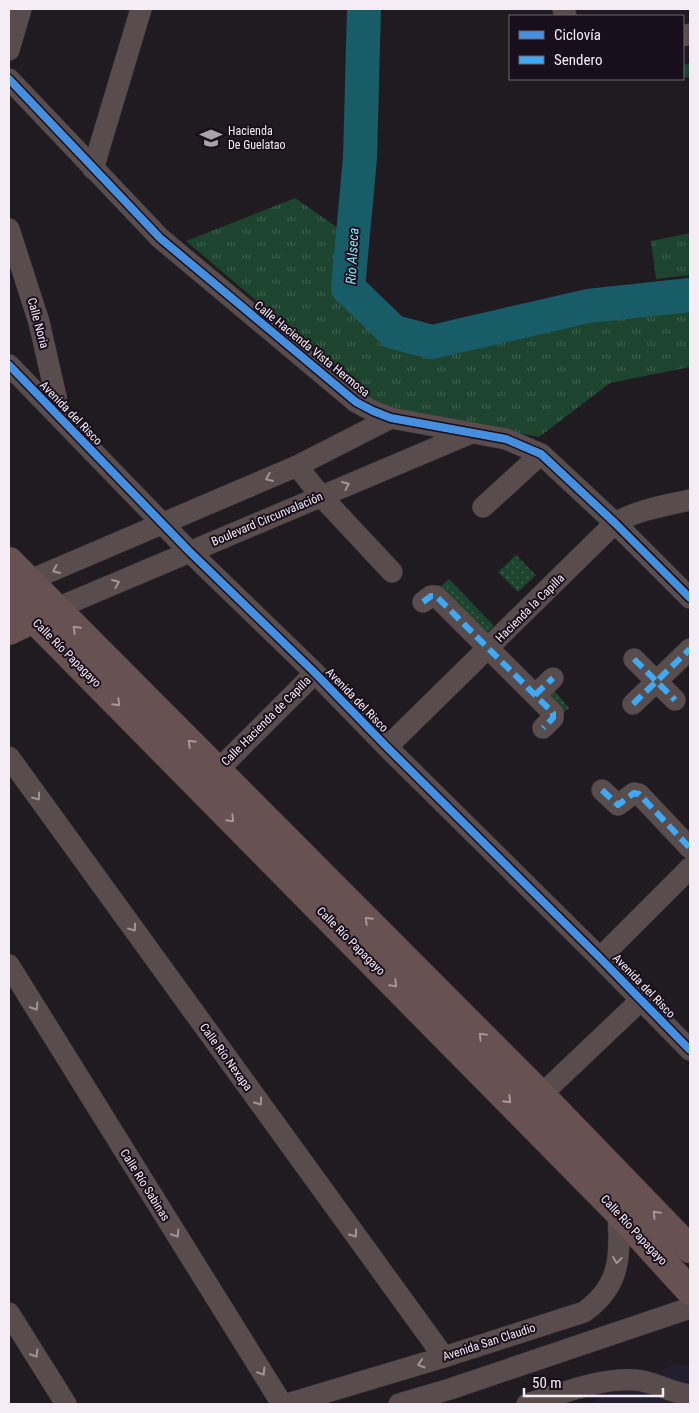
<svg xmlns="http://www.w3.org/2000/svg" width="699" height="1413" font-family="'Roboto Condensed',sans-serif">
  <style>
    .education { fill: #231f2e }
    .grass { fill: url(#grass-tufts) }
    .park { fill: url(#park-dots) }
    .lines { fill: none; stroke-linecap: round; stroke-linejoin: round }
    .river { stroke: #185c67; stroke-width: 34 }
    .minor-casing { stroke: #39343a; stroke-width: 22 }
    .major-casing { stroke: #39343a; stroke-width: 29 }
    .minor { stroke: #594c4c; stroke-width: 21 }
    .major { stroke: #675151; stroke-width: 28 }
    .quiet { stroke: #3fa9f5; stroke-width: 6; stroke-dasharray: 12 6; stroke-linecap: butt }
    .cycleway-casing { stroke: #190e1b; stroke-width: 11 }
    .cycleway { stroke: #468fdf; stroke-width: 8 }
    .oneway { stroke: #9f9498 }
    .oneway2 { stroke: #a7979b }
    .labels { text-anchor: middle; stroke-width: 4; stroke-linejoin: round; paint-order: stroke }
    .poi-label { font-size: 12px; fill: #f5edf6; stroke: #190e1b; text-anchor: start }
    .street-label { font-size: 12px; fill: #f5edf6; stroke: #190e1b }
    .water-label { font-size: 14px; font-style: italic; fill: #83e6f8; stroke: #190e1b }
  </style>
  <defs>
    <pattern id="grass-tufts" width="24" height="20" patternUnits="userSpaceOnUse" patternTransform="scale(1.25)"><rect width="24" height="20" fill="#1d442e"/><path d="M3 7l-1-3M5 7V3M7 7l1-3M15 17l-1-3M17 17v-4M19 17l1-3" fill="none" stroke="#3e5f4d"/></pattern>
    <pattern id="park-dots" width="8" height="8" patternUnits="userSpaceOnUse" patternTransform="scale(1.25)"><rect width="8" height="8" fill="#1d442e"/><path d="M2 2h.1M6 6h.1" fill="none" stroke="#3e5f4d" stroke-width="1.8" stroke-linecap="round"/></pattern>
  </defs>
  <rect width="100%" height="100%" fill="#201a21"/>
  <path class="education" d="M 690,1364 L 690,1404 L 588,1404 L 633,1381 L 673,1365 Z"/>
  <path class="grass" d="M 690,63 L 690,78 L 683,77 L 683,65 Z
    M 295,198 L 341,230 L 338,287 L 413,351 L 690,307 L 690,367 L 610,383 L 539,437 L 381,407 L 186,241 Z
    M 690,233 L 690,275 L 656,279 L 651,241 Z"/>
  <path class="park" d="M 516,555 L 536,575 L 518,592 L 498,572 Z
    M 449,579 L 494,626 L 483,636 L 438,589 Z
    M 548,683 L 569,708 L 559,717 L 536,693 Z"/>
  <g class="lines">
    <path class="river" d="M 364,9 L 360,158 L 348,288 L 394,332 L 432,342 L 588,306 L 690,295"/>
    <g class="minor-casing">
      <path id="minor" d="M 563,9 L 566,16
        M 683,36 L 690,34
        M 9,50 L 21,9
        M 9,79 L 160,238 L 356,402 L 373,411 L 391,418 L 506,439 L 541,454 L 615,523 L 690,598
        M 93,169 L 141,9
        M 9,229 L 39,322 L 61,419
        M 9,365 L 189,551 L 315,673 L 387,747 L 600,958 L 690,1050
        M 297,466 L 321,496 L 392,572
        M 483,507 L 541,454
        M 28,581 L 297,466 L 391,418
        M 423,602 L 431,596 L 436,596 L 553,713 L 553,718 L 543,728
        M 55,609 L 471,433
        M 634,659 L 675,700
        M 535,695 L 553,678
        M 633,704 L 690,649
        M 387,747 L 615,523 C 640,509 663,506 690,500
        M 9,757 L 444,1357
        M 218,770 L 315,673
        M 602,790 L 618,805 L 634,793 L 639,794 L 690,848
        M 600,958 L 690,868
        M 9,965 L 282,1404
        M 541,1095 L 641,1000
        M 9,1313 L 66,1404
        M 287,1404 L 444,1357 L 584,1312 C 622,1285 620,1255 618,1212
        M 399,1404 L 450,1389 L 690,1308
        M 527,1404 C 561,1394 598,1378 635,1380 C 654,1381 670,1393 690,1395"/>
    </g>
    <g class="major-casing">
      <path id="major" d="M 9,561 L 541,1095 L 690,1249
        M 9,594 L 618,1212 L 690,1291
        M 9,631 L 48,612"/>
    </g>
    <use href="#minor" class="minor"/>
    <use href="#major" class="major"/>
    <path class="quiet" d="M 423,602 L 431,596 L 436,596 L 553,713 L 553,718 L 543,728
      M 634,659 L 675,700
      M 535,695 L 553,678
      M 633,704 L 690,649
      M 602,790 L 618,805 L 634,793 L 639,794 L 690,848"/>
    <g class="cycleway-casing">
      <path id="cycleway" d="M 9,79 L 160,238 L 356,402 L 373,411 L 391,418 L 506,439 L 541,454 L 615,523 L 690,598
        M 9,365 L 189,551 L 315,673 L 387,747 L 600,958 L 690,1050"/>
    </g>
    <use href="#cycleway" class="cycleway"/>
  </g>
  <defs><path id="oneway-chevron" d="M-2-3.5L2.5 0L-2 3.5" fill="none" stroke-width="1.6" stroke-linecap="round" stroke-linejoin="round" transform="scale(1.25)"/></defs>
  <g class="oneway">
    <use href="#oneway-chevron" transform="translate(269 478) rotate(157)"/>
    <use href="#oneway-chevron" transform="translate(346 485) rotate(-23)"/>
    <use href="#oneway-chevron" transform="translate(56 570) rotate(157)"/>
    <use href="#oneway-chevron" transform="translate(116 583) rotate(-23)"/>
    <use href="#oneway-chevron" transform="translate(37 797) rotate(54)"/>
    <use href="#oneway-chevron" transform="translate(133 928) rotate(54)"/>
    <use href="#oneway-chevron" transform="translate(35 1007) rotate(58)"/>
    <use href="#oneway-chevron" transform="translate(259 1102) rotate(54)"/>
    <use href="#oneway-chevron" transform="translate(176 1234) rotate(58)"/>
    <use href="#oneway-chevron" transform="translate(354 1234) rotate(54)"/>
    <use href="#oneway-chevron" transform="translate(617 1260) rotate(97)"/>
    <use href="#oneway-chevron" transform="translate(35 1354) rotate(58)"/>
    <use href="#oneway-chevron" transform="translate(421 1364) rotate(163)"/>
    <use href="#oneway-chevron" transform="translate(262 1372) rotate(58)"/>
  </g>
  <g class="oneway2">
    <use href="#oneway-chevron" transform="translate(76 629) rotate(-135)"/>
    <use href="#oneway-chevron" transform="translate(117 703) rotate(45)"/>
    <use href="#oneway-chevron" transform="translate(191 743) rotate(-135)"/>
    <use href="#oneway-chevron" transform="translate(231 819) rotate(45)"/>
    <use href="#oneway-chevron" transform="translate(368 920) rotate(-135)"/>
    <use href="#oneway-chevron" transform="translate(394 984) rotate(45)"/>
    <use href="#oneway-chevron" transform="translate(482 1036) rotate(-135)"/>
    <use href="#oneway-chevron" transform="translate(508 1100) rotate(45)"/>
    <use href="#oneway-chevron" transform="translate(656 1214) rotate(-134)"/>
  </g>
  <defs>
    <g id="school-bare" transform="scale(1.725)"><path d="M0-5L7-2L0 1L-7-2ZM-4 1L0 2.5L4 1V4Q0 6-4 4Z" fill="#aaa3ab" stroke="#190e1b" stroke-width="2.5" paint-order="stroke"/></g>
  </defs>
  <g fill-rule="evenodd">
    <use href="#school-bare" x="211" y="138"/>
  </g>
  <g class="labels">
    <g class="poi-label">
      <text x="228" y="135">Hacienda<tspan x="228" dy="14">De Guelatao</tspan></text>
    </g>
    <g class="street-label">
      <text transform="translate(38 323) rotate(75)" y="4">Calle Noria</text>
      <text transform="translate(312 349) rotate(39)" y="4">Calle Hacienda Vista Hermosa</text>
      <text transform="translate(71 413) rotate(46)" y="4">Avenida del Risco</text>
      <text transform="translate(267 519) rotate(-23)" y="4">Boulevard Circunvalación</text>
      <text transform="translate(530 608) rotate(-45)" y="4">Hacienda la Capilla</text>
      <text transform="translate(67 653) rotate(45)" y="4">Calle Río Papagayo</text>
      <text transform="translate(357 700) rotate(46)" y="4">Avenida del Risco</text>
      <text transform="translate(266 721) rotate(-45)" y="4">Calle Hacienda de Capilla</text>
      <text transform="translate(351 941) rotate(45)" y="4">Calle Río Papagayo</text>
      <text transform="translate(644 986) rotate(46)" y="4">Avenida del Risco</text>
      <text transform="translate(226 1057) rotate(54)" y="4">Calle Río Nexapa</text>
      <text transform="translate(145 1185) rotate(58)" y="4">Calle Río Sabinas</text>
      <text transform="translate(634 1230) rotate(47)" y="4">Calle Río Papagayo</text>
      <text transform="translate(489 1342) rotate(-18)" y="4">Avenida San Claudio</text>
    </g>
    <g class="water-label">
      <text transform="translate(352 256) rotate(-87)" y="5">Rio Alseca</text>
    </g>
  </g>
  <rect width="699" height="1413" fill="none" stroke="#f5edf6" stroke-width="20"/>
  <rect x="509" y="15" width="175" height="65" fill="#190e1b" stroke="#716773"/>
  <rect x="519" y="31" width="25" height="8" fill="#468fdf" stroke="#716773"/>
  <text x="554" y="40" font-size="15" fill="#f5edf6">Ciclovía</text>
  <rect x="519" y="56" width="25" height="8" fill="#3fa9f5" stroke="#716773"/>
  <text x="554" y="65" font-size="15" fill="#f5edf6">Sendero</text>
  <path d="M524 1388v8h139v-8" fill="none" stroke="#f5edf6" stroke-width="2.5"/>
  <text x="532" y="1388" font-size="15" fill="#f5edf6" stroke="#190e1b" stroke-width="4" paint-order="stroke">50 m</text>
</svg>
